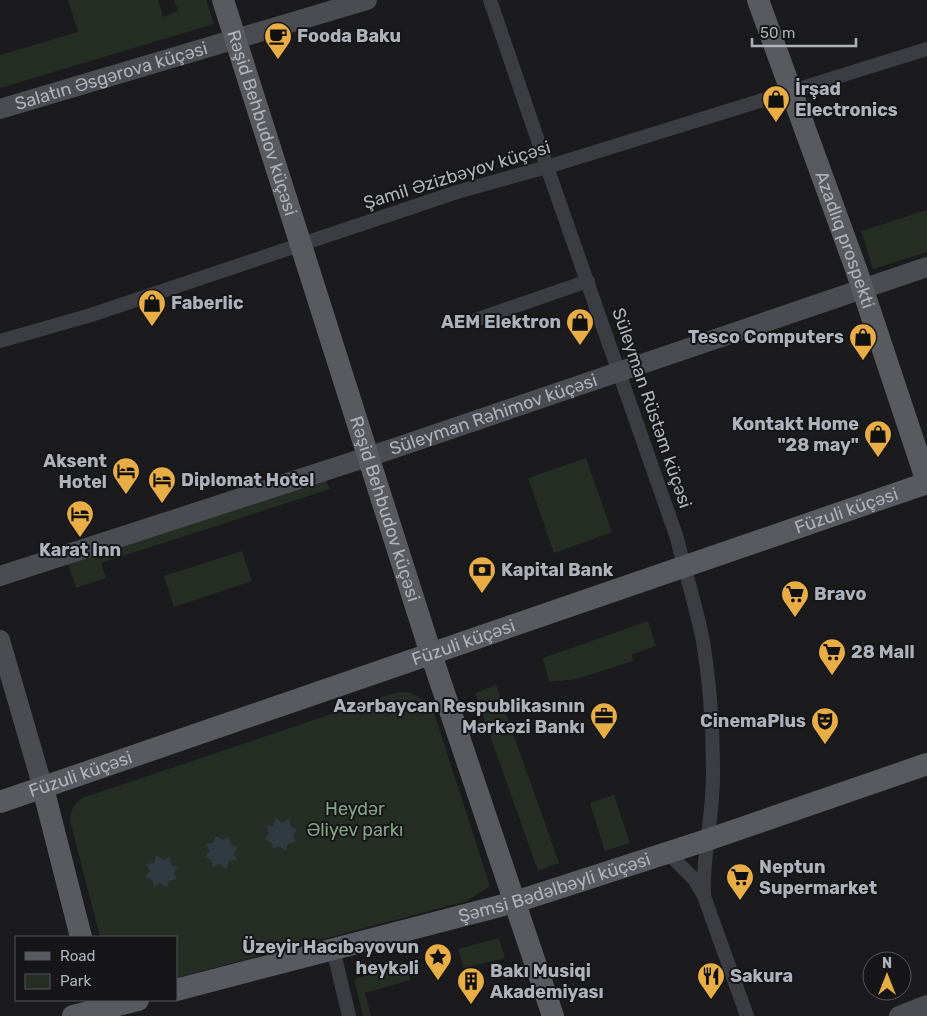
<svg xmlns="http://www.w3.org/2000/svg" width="927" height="1016" font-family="Rubik,sans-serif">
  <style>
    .green { fill: #252d25 }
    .water { fill: #313a41 }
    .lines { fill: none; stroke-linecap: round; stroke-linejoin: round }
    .street { stroke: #3c3d42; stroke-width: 14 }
    .secondary { stroke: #4a4c52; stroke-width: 20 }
    .primary { stroke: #585a60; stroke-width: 22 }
    .labels { text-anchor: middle; stroke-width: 4; stroke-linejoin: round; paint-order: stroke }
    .poi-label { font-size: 18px; font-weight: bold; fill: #aeb3bb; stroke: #161618; text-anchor: start }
    .street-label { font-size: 18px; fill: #aeb3bb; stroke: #161618 }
    .park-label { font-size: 18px; fill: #86a587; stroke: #161618 }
  </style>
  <rect width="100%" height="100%" fill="#1b1b1d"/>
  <path class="green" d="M 68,0 L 158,0 L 163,17 L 178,11 L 174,0 L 206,0 L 214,24 L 0,88 L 0,55 L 78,32 Z
    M 927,210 L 927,252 L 873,269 L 861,231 Z
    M 586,458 L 612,532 L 554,553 L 528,478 Z
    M 326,480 L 330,489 L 101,563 L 106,578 L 76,588 L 67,561 Z
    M 242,551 L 252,581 L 174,607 L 164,576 Z
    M 648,621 L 656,646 L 632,654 L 633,661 L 577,679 L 549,682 L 543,658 Z
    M 496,685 L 559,863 L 538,871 L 475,693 Z
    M 406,692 C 418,695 425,700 433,710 L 490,886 L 467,901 L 176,978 L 176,937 L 100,937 L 70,821 C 70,810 74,804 82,798 L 394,693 Z
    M 614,795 L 630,843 L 605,851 L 590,803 Z
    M 499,938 L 505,958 L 464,968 L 458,949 Z
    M 406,965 L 410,980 L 365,993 L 371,1016 L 363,1016 L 354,979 Z"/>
  <path class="water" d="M 276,818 L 282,823 L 289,819 L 291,827 L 297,829 L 293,836 L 296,842 L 288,844 L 286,851 L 279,846 L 273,849 L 272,843 L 265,839 L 269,833 L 266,826 L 273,826 Z
    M 216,836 L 223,840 L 229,837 L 231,845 L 238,847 L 234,854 L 237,860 L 229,861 L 226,869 L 220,864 L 213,867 L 212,860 L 205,857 L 210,851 L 206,844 L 213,843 Z
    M 156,855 L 163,860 L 170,857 L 171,865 L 178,867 L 174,873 L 177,879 L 169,881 L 167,888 L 160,883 L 154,887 L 153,880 L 145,877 L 150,871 L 146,864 L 154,863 Z"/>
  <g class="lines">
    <path class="street" d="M 490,0 L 547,167 L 677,538 C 685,572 696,606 703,641 C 710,684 713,728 713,771 C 714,813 702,854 704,896
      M 478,319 L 588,281
      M 0,341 L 91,315 L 457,192 L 547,167 L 927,49
      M 668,853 L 694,879 L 704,896 L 747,1016
      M 333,949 L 349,1016"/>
    <g class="secondary">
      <path id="s1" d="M 0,109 L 367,0"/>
      <path id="s2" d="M 0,576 L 389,450 L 927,267"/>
      <path d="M 0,640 L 43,788"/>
      <path d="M 899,1016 L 927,1005"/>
    </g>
    <g class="primary">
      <path id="s3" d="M 223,0 L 431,654 L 553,1016"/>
      <path id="s4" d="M 758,0 L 856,269 L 927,482"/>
      <path d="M 43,788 L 81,937"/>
      <path id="s5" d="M 0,802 L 927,483"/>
      <path id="s6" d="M 176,990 L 515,902 L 707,840 L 927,764"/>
      <path d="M 73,1016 L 138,1000"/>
    </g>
  </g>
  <defs>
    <g id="cafe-pin" transform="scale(1.4375)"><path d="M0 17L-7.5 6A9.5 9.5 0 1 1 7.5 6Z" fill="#e9ad46" stroke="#161618"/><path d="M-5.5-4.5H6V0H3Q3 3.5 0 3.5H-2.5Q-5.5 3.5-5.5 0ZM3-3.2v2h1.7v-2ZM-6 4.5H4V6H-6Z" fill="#111"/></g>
    <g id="shop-pin" transform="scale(1.4375)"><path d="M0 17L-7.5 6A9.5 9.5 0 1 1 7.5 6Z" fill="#e9ad46" stroke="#161618"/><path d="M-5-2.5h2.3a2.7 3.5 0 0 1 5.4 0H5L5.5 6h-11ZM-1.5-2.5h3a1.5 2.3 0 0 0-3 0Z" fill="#111"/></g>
    <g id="hotel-pin" transform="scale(1.4375)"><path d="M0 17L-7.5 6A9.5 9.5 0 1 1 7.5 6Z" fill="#e9ad46" stroke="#161618"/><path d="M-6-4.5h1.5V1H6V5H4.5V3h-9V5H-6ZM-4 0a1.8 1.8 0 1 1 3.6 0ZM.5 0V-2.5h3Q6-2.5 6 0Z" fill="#111"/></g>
    <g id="bank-pin" transform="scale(1.4375)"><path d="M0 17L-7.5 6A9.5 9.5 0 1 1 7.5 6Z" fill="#e9ad46" stroke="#161618"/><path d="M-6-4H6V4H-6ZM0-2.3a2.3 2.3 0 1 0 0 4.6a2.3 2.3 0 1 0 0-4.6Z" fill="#111"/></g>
    <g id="supermarket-pin" transform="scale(1.4375)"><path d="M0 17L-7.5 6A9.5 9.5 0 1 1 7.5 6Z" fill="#e9ad46" stroke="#161618"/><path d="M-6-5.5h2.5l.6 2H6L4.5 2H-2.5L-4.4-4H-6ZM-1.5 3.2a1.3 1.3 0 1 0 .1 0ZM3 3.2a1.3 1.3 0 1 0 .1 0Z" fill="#111"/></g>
    <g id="office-pin" transform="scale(1.4375)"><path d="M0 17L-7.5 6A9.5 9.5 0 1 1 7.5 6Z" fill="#e9ad46" stroke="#161618"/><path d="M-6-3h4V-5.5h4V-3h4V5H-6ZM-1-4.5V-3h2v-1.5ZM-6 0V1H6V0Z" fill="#111"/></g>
    <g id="theatre-pin" transform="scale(1.4375)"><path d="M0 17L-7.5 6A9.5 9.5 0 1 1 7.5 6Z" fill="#e9ad46" stroke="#161618"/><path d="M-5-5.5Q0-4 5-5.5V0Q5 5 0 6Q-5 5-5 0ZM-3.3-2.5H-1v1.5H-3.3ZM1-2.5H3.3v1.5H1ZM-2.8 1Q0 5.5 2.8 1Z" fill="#111"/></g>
    <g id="sight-pin" transform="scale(1.4375)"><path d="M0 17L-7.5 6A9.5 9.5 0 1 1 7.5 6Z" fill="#e9ad46" stroke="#161618"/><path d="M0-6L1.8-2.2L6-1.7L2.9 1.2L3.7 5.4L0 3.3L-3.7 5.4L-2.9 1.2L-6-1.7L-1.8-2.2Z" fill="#111"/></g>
    <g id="restaurant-pin" transform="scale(1.4375)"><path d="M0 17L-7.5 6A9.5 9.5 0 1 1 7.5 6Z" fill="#e9ad46" stroke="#161618"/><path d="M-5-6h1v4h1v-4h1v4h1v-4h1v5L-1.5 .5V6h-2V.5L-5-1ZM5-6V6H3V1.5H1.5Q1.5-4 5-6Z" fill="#111"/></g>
    <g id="building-pin" transform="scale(1.4375)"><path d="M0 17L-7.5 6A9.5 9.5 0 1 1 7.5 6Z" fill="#e9ad46" stroke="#161618"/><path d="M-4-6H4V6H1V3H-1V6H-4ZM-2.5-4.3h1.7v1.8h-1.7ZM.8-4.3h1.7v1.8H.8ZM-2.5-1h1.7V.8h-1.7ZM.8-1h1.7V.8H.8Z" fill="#111"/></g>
  </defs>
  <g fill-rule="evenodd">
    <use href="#cafe-pin" x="278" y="36"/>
    <use href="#shop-pin" x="776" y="99"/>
    <use href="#shop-pin" x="152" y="303"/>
    <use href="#shop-pin" x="580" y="322"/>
    <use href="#shop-pin" x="863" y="337"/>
    <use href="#shop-pin" x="878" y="434"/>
    <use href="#hotel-pin" x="126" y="471"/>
    <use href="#hotel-pin" x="162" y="480"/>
    <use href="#hotel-pin" x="80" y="514"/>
    <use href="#bank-pin" x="482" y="570"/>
    <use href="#supermarket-pin" x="795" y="594"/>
    <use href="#supermarket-pin" x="832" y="652"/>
    <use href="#office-pin" x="604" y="716"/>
    <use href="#theatre-pin" x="825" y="721"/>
    <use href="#supermarket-pin" x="740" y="877"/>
    <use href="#sight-pin" x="438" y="957"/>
    <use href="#restaurant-pin" x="711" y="976"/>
    <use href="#building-pin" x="471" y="981"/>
  </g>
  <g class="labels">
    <g class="poi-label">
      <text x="297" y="42">Fooda Baku</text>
      <text x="795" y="95">İrşad<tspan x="795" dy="21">Electronics</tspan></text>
      <text x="171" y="309">Faberlic</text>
      <text x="561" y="328" text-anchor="end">AEM Elektron</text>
      <text x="844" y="343" text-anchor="end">Tesco Computers</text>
      <text x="859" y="430" text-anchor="end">Kontakt Home<tspan x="859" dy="21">"28 may"</tspan></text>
      <text x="107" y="467" text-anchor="end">Aksent<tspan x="107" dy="21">Hotel</tspan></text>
      <text x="181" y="486">Diplomat Hotel</text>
      <text x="80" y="556" text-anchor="middle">Karat Inn</text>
      <text x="501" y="576">Kapital Bank</text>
      <text x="814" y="600">Bravo</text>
      <text x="851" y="658">28 Mall</text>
      <text x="585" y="712" text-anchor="end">Azərbaycan Respublikasının<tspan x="585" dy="21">Mərkəzi Bankı</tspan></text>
      <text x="806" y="727" text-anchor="end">CinemaPlus</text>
      <text x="759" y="873">Neptun<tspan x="759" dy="21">Supermarket</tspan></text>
      <text x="419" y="953" text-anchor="end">Üzeyir Hacıbəyovun<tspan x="419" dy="21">heykəli</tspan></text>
      <text x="490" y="977">Bakı Musiqi<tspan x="490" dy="21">Akademiyası</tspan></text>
      <text x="730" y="982">Sakura</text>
    </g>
    <g class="street-label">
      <text dy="6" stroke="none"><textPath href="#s1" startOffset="116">Salatın Əsgərova küçəsi</textPath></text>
      <text dy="6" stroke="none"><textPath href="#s3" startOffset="129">Rəşid Behbudov küçəsi</textPath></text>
      <text transform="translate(457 175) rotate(-17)" y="6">Şamil Əzizbəyov küçəsi</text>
      <text dy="6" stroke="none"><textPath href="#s4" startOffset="255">Azadlıq prospekti</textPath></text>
      <text transform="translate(652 408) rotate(71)" y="6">Süleyman Rüstəm küçəsi</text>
      <text dy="6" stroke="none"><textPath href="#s2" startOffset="519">Süleyman Rəhimov küçəsi</textPath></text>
      <text dy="6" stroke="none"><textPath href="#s3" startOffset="534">Rəşid Behbudov küçəsi</textPath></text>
      <text dy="6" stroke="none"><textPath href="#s5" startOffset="895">Füzuli küçəsi</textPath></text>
      <text dy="6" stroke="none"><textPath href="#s5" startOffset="490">Füzuli küçəsi</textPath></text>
      <text dy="6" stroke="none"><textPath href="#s5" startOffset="85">Füzuli küçəsi</textPath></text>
      <text dy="6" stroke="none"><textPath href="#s6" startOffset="392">Şəmsi Bədəlbəyli küçəsi</textPath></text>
    </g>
    <g class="park-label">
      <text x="355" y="815">Heydər<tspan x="355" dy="21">Əliyev parkı</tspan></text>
    </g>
  </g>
  <rect x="15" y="936" width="162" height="65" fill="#161618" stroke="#535559"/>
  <rect x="25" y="952" width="25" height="8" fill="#585a60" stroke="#535559"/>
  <text x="60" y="961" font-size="15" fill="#aeb3bb">Road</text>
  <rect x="25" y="974" width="25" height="15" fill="#252d25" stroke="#535559"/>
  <text x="60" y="986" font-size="15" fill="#aeb3bb">Park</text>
  <g transform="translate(887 976)"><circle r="24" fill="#161618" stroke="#535559"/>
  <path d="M0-4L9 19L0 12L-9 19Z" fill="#e9ad46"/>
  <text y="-8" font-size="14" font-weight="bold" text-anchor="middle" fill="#aeb3bb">N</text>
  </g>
  <path d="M752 38v8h104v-8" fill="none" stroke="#aeb3bb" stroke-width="2.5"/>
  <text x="760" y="38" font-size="15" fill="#aeb3bb" stroke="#161618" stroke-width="4" paint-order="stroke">50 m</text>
</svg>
